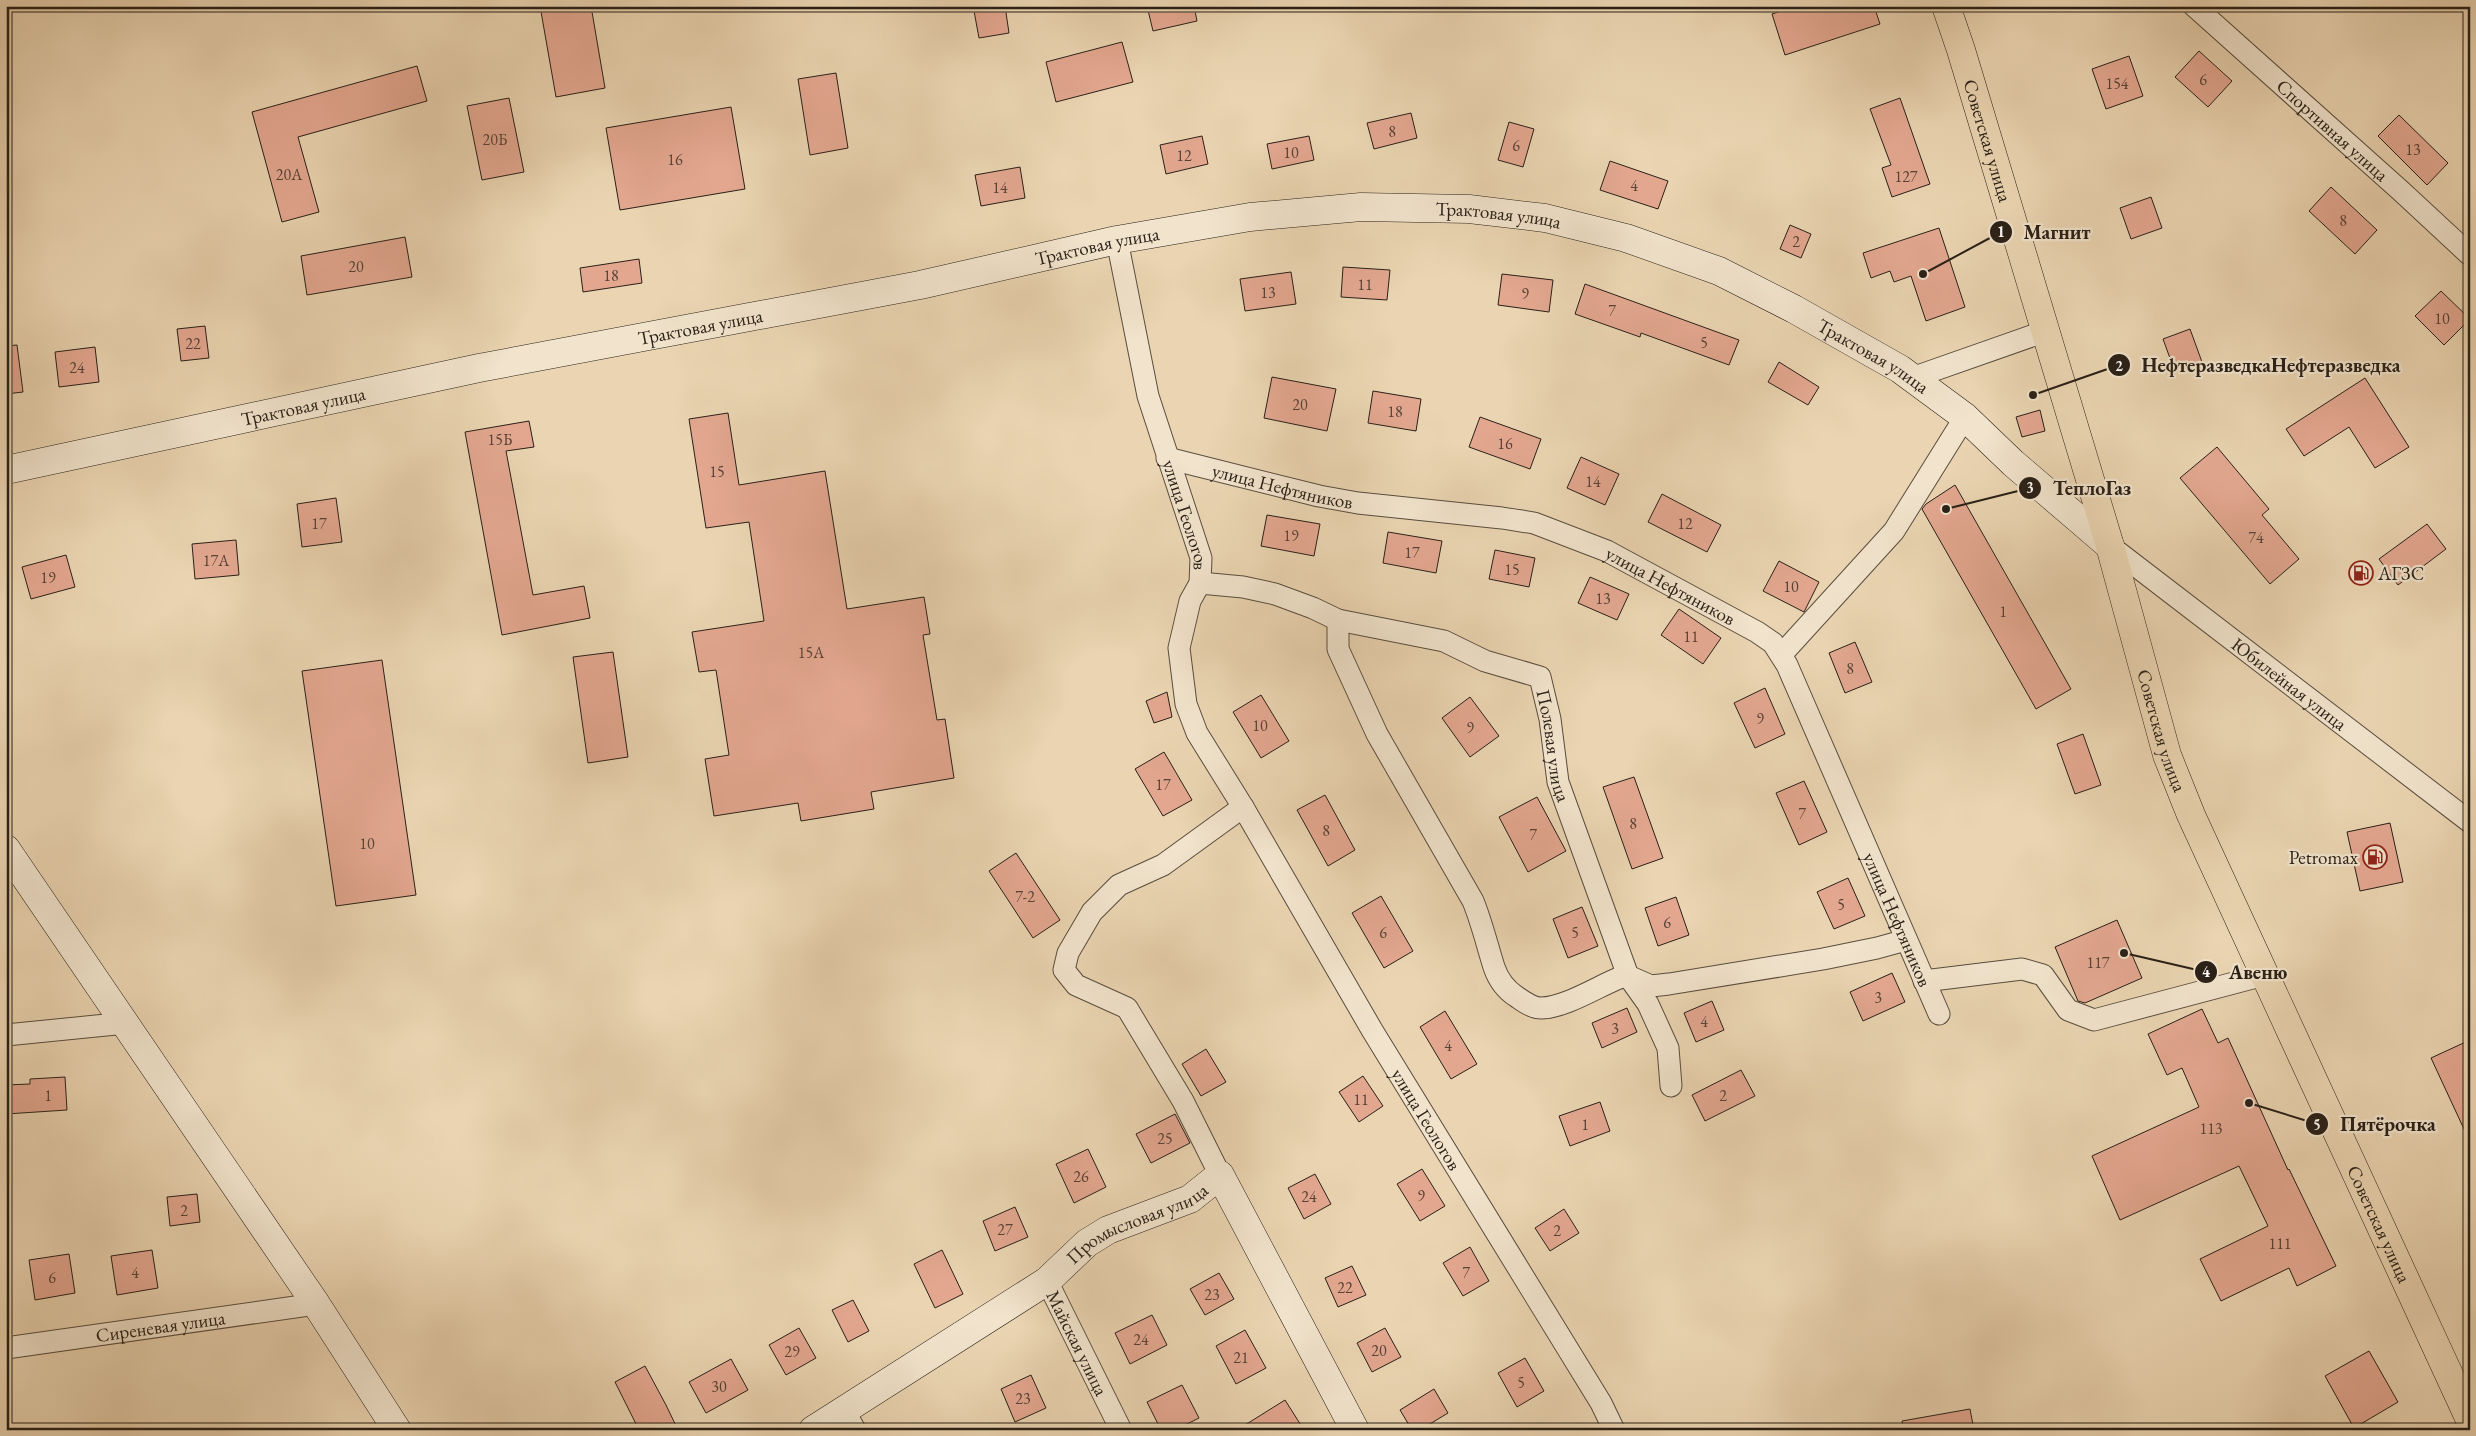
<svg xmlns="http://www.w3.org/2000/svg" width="2476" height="1436" font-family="'EB Garamond',serif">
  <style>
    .building { fill: #e3a790; stroke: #292017 }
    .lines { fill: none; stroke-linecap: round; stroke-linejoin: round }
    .street-casing { stroke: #594d3e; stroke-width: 23 }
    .secondary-casing { stroke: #292017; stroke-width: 29 }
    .primary-casing { stroke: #292017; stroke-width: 29 }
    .street { stroke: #f1e3cc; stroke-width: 21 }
    .secondary { stroke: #f1e3cc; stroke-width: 28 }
    .primary { stroke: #ead4b1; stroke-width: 28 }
    .labels { text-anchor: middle; stroke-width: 4.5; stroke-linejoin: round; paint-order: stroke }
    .number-label { font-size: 16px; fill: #584235 }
    .street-label { font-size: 19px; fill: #292017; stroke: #f1e3cc }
    .poi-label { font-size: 19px; fill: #292017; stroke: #f1e3cc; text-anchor: start }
    .leader { fill: none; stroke: #292017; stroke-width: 2 }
    .callout-dot { fill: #292017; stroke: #f1e3cc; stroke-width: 2 }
    .mark-label { font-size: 15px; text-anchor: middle; font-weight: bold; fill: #fff }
    .callout-label { font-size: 20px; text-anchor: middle; font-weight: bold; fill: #292017; stroke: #f1e3cc; stroke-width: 4.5; stroke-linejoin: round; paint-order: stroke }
  </style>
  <rect width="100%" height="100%" fill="#ead4b1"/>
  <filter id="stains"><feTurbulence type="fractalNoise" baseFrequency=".004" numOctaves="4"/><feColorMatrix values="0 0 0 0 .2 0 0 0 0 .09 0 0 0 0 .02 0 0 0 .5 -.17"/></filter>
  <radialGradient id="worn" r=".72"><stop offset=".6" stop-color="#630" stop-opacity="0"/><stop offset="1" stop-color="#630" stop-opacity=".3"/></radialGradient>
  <path class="building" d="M 540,6 L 591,6 L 605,88 L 556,97 Z
    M 1005,6 L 1009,33 L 979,38 L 974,11 Z
    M 1147,6 L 1194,6 L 1197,21 L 1153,31 Z
    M 1797,6 L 1874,6 L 1880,24 L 1785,55 L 1772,14 Z
    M 1122,42 L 1133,82 L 1056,102 L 1046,62 Z
    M 2199,51 L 2232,81 L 2208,107 L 2175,77 Z
    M 2129,56 L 2143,96 L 2106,109 L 2092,69 Z
    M 417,66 L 427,101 L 298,137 L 319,212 L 282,222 L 252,112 Z
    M 836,73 L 848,148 L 810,155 L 798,79 Z
    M 509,98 L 524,172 L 482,180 L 467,106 Z
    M 1900,98 L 1930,184 L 1892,197 L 1882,168 L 1891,165 L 1870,109 Z
    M 731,107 L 745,189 L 620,210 L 606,128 Z
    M 1411,113 L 1417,138 L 1374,149 L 1367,123 Z
    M 2399,115 L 2448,163 L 2427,185 L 2378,136 Z
    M 1509,122 L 1534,129 L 1523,167 L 1498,160 Z
    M 1202,136 L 1208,164 L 1166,174 L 1160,145 Z
    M 1309,136 L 1314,160 L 1272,169 L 1267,144 Z
    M 1610,161 L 1668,181 L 1658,209 L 1600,190 Z
    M 1020,167 L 1025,198 L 981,206 L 975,175 Z
    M 2331,187 L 2377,230 L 2355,254 L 2309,211 Z
    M 2151,197 L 2162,228 L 2131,239 L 2120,208 Z
    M 1790,225 L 1811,234 L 1801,258 L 1780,249 Z
    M 1939,228 L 1965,307 L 1926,321 L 1911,276 L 1894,282 L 1890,271 L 1871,278 L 1863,253 Z
    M 405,237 L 412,277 L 307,295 L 301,256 Z
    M 639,259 L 642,283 L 583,292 L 580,268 Z
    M 1343,267 L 1390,270 L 1387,300 L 1341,297 Z
    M 1291,272 L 1296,304 L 1245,311 L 1240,279 Z
    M 1502,274 L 1553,280 L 1549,312 L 1498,305 Z
    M 1585,284 L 1739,340 L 1729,365 L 1641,333 L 1640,337 L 1575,314 Z
    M 2441,291 L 2470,319 L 2444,345 L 2415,316 Z
    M 205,326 L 209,358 L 181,361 L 177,329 Z
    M 2190,329 L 2202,362 L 2175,372 L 2163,339 Z
    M 17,345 L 23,392 L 6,394 L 6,346 Z
    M 95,347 L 99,382 L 59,387 L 55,352 Z
    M 1779,362 L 1819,387 L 1808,405 L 1768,382 Z
    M 1272,377 L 1336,389 L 1327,431 L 1264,418 Z
    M 2365,378 L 2409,447 L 2375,468 L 2349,427 L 2304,456 L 2286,429 Z
    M 1373,391 L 1421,399 L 1416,431 L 1368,423 Z
    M 2040,410 L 2045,431 L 2022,437 L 2016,417 Z
    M 728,413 L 739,485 L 825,471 L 847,609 L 924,597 L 930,634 L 923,635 L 937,720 L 945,719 L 954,778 L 871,792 L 874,809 L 801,821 L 798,803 L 714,816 L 705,759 L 729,755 L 716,670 L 699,672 L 692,632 L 764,621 L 749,522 L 706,528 L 689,419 Z
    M 1480,417 L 1541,439 L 1530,469 L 1469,447 Z
    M 529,421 L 534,447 L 506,451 L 533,595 L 584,586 L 590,618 L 502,635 L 465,432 Z
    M 2217,447 L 2269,509 L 2262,515 L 2299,559 L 2270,584 L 2180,478 Z
    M 1581,457 L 1619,474 L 1605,505 L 1567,488 Z
    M 1955,485 L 2071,689 L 2036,709 L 1922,509 L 1926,504 Z
    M 1662,494 L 1721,525 L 1707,552 L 1648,522 Z
    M 336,498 L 342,542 L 302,547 L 297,504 Z
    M 1267,515 L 1320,524 L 1314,556 L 1261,546 Z
    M 2427,524 L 2446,549 L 2398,585 L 2379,559 Z
    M 1388,532 L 1442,541 L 1436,573 L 1383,563 Z
    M 236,540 L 239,575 L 195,579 L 192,544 Z
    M 1495,550 L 1535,558 L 1529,587 L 1489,579 Z
    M 66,555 L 75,587 L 31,599 L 22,567 Z
    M 1779,561 L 1819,582 L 1804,612 L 1763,591 Z
    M 1590,577 L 1629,594 L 1617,620 L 1578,603 Z
    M 1679,609 L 1721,638 L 1703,664 L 1661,635 Z
    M 1855,642 L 1872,682 L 1845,693 L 1829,653 Z
    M 613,652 L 628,757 L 588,763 L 573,657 Z
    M 382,660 L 416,895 L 336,906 L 302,671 Z
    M 1765,688 L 1785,734 L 1755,748 L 1734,703 Z
    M 1167,692 L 1172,717 L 1154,723 L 1146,701 Z
    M 1261,695 L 1289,741 L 1261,758 L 1233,712 Z
    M 1470,697 L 1499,736 L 1470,757 L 1442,718 Z
    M 2083,734 L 2101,785 L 2075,794 L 2057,744 Z
    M 1164,752 L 1192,800 L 1163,816 L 1135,769 Z
    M 1634,777 L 1663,858 L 1632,869 L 1603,787 Z
    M 1804,781 L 1827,832 L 1799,845 L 1776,793 Z
    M 1325,795 L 1355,850 L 1328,866 L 1297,810 Z
    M 1537,797 L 1566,851 L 1528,872 L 1499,817 Z
    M 2390,823 L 2403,882 L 2360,891 L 2347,832 Z
    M 1016,853 L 1060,920 L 1033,938 L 989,871 Z
    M 1848,878 L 1865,916 L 1834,929 L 1817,892 Z
    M 1381,896 L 1413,951 L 1384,968 L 1352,913 Z
    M 1676,897 L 1689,935 L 1658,946 L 1645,908 Z
    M 1582,907 L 1598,946 L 1568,958 L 1553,919 Z
    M 2117,920 L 2142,978 L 2085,1003 L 2078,1001 L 2055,947 Z
    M 1892,973 L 1905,1002 L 1863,1021 L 1850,992 Z
    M 1712,1001 L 1724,1030 L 1696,1042 L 1684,1013 Z
    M 1627,1008 L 1637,1032 L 1602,1048 L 1592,1023 Z
    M 2202,1009 L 2218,1043 L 2228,1038 L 2288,1170 L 2289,1169 L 2336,1266 L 2297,1286 L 2289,1268 L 2221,1301 L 2200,1259 L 2268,1226 L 2239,1166 L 2120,1220 L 2092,1156 L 2199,1107 L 2182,1068 L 2167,1075 L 2148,1034 Z
    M 1445,1011 L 1477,1064 L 1451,1079 L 1420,1027 Z
    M 2470,1040 L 2470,1142 L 2431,1058 Z
    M 1206,1049 L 1226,1082 L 1201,1096 L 1182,1064 Z
    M 1741,1070 L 1755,1096 L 1705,1121 L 1692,1095 Z
    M 1363,1076 L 1383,1106 L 1359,1122 L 1339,1092 Z
    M 65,1077 L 67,1110 L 6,1114 L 6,1085 L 30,1084 L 30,1079 Z
    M 1600,1102 L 1610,1131 L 1570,1146 L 1559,1116 Z
    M 1175,1114 L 1190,1143 L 1151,1163 L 1136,1134 Z
    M 1088,1149 L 1106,1187 L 1074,1203 L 1056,1164 Z
    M 1422,1169 L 1445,1206 L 1420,1221 L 1397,1184 Z
    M 1315,1174 L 1331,1204 L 1304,1219 L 1288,1188 Z
    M 197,1194 L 200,1222 L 170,1226 L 167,1197 Z
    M 1015,1207 L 1028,1237 L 995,1251 L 983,1221 Z
    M 1564,1209 L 1579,1233 L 1550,1251 L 1535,1228 Z
    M 1470,1247 L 1489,1281 L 1463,1296 L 1443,1263 Z
    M 152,1250 L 158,1288 L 117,1295 L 111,1256 Z
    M 942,1250 L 963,1294 L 935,1308 L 914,1264 Z
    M 69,1254 L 75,1293 L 35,1300 L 29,1260 Z
    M 1352,1266 L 1366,1295 L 1338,1307 L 1325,1278 Z
    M 1219,1273 L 1234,1299 L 1205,1315 L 1190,1289 Z
    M 853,1300 L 869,1331 L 848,1342 L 832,1310 Z
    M 1152,1315 L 1167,1345 L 1130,1364 L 1115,1333 Z
    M 799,1328 L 816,1358 L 786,1375 L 769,1345 Z
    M 1385,1328 L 1401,1357 L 1372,1372 L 1357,1343 Z
    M 1245,1330 L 1266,1368 L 1236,1384 L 1216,1346 Z
    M 2369,1351 L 2398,1402 L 2354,1428 L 2325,1376 Z
    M 1525,1358 L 1544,1391 L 1517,1407 L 1498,1373 Z
    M 731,1359 L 748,1390 L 706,1413 L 689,1382 Z
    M 645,1366 L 666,1405 L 678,1430 L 639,1430 L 615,1382 Z
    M 1031,1375 L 1046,1408 L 1015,1422 L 1001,1389 Z
    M 1182,1385 L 1199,1418 L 1175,1430 L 1161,1430 L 1147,1402 Z
    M 1434,1389 L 1448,1413 L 1420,1430 L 1412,1430 L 1400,1410 Z
    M 1285,1400 L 1304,1430 L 1237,1430 Z
    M 1970,1409 L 1974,1430 L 1903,1430 L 1902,1421 Z"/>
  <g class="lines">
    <g class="street-casing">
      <g id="street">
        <path id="s1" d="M 2194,6 L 2401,191 L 2470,255"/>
        <path id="s2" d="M 1117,240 L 1148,396 L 1201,558 L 1200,583 L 1190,601 L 1179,648 L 1186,704 L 1197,733 L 1243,807 L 1372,1030 L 1601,1403 L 1614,1430"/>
        <path d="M 1912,378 L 2046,331"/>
        <path id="s3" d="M 1167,458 L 1319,496 L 1358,503 L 1502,518 L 1534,523 L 1607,551 L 1757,632 L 1773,643 L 1787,665 L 1939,1014"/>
        <path id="s4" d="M 2110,546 L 2470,822"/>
        <path id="s5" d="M 1200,583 L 1243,587 L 1275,594 L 1313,608 L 1338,620 L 1444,641 L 1485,661 L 1540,677 L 1550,719 L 1558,782 L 1628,976 L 1648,1004 L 1668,1048 L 1671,1086"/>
        <path d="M 1338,620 L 1338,649 L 1377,734 L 1473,901 C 1482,923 1487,945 1494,967 C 1498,979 1506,990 1517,997 C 1523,1001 1532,1008 1541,1008 C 1564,1008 1597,987 1619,978 L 1628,976 L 1651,986 L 1669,984 L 1823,959 L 1877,948 L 1906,940"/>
        <path d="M 1782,654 L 1894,531 L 1965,417"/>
        <path d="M 1924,981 L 2022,969 L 2043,975 L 2068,1010 L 2094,1020 L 2264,975"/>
        <path d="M 6,1035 L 126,1023"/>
        <path d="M 1220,1175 L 1183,1101 L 1127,1008 L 1076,985 L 1064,970 L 1068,953 L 1092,912 L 1119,885 L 1163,865 L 1243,807"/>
        <path id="s6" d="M 1047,1281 L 1121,1430"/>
        <path id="s7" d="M 6,1348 L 316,1304"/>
        <path d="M 844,1410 L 855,1430"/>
      </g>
    </g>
    <g class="secondary-casing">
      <g id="secondary">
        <path id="s8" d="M 6,470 L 479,368 L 920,285 L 1117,240 L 1250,217 L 1361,207 L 1469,209 L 1545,218 L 1626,238 L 1719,271 L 1794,309 L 1900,369 L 1965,417 L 2013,463 L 2110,546"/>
        <path d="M 6,849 L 316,1304 L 397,1430"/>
        <path id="s9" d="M 813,1430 L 1047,1281 L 1087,1243 L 1108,1230 L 1190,1199 L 1220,1175 L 1355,1430"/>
      </g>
    </g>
    <g class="primary-casing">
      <g id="primary">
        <path id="s10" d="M 1946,6 L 1961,50 L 2110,546 L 2167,755 L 2191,815 L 2470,1420"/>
      </g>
    </g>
    <use href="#street" class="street"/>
    <use href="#secondary" class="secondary"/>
    <use href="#primary" class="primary"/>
  </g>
  <defs>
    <g id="fuel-ring" transform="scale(1.25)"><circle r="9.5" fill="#f1e3cc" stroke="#8f2418" stroke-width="1.5"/><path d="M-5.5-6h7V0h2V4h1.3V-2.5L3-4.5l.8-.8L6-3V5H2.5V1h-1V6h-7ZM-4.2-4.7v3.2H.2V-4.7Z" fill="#8f2418"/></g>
  </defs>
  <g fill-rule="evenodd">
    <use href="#fuel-ring" x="2361" y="573"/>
    <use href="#fuel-ring" x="2375" y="857"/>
  </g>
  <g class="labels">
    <g class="number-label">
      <text x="2203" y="85">6</text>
      <text x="2117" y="89">154</text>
      <text x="1392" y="137">8</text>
      <text x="495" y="145">20Б</text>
      <text x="1516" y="151">6</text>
      <text x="2413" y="155">13</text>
      <text x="1291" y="158">10</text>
      <text x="1184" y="161">12</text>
      <text x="675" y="165">16</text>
      <text x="289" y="180">20А</text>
      <text x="1906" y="182">127</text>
      <text x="1634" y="191">4</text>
      <text x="1000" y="193">14</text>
      <text x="2343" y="226">8</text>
      <text x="1796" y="247">2</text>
      <text x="356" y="272">20</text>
      <text x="611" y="281">18</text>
      <text x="1365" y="290">11</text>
      <text x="1268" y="298">13</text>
      <text x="1525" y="299">9</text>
      <text x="1612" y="316">7</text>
      <text x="2442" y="324">10</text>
      <text x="1704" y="348">5</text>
      <text x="193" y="349">22</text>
      <text x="77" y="373">24</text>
      <text x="1300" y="410">20</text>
      <text x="1395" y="417">18</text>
      <text x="500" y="445">15Б</text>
      <text x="1505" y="449">16</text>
      <text x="717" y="477">15</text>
      <text x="1593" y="487">14</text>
      <text x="319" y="529">17</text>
      <text x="1685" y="529">12</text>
      <text x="1291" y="541">19</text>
      <text x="2256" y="543">74</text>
      <text x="1412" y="558">17</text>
      <text x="216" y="566">17А</text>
      <text x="1512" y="575">15</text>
      <text x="48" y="583">19</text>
      <text x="1791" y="592">10</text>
      <text x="1603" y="604">13</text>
      <text x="2003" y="617">1</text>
      <text x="1691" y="642">11</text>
      <text x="811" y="658">15А</text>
      <text x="1850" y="674">8</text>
      <text x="1760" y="724">9</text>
      <text x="1260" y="731">10</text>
      <text x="1470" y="733">9</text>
      <text x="1163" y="790">17</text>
      <text x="1802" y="819">7</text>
      <text x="1633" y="829">8</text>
      <text x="1326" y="836">8</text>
      <text x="1533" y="840">7</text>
      <text x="367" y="849">10</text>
      <text x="1025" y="902">7-2</text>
      <text x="1841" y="910">5</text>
      <text x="1667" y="928">6</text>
      <text x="1383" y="938">6</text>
      <text x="1575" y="938">5</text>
      <text x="2098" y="968">117</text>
      <text x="1878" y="1003">3</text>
      <text x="1704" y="1027">4</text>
      <text x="1615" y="1034">3</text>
      <text x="1448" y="1051">4</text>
      <text x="48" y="1101">1</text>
      <text x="1723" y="1101">2</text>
      <text x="1361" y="1105">11</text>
      <text x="1585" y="1130">1</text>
      <text x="2211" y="1134">113</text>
      <text x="1165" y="1144">25</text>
      <text x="1081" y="1182">26</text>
      <text x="1421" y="1201">9</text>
      <text x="1309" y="1202">24</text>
      <text x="184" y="1216">2</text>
      <text x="1005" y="1235">27</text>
      <text x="1557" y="1236">2</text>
      <text x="2280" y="1249">111</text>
      <text x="135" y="1278">4</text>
      <text x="1466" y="1278">7</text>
      <text x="52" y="1283">6</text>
      <text x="1345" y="1293">22</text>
      <text x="1212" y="1300">23</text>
      <text x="1141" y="1345">24</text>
      <text x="1379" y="1356">20</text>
      <text x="792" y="1357">29</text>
      <text x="1241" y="1363">21</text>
      <text x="1521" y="1388">5</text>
      <text x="719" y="1392">30</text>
      <text x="1023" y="1404">23</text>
    </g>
    <g class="street-label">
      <text dy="7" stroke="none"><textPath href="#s1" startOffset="186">Спортивная улица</textPath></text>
      <text dy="7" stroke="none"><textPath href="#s10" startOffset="141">Советская улица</textPath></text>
      <text dy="7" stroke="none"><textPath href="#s8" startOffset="1519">Трактовая улица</textPath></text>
      <text dy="7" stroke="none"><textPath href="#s8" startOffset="1114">Трактовая улица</textPath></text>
      <text dy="7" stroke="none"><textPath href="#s8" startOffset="709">Трактовая улица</textPath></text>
      <text dy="7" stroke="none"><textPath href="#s8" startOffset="1924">Трактовая улица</textPath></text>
      <text dy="7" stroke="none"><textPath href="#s8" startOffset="304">Трактовая улица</textPath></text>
      <text dy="7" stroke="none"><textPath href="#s3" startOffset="119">улица Нефтяников</textPath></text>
      <text dy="7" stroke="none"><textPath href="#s2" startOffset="284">улица Геологов</textPath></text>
      <text dy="7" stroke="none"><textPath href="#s3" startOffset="524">улица Нефтяников</textPath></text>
      <text dy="7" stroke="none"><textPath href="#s4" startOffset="226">Юбилейная улица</textPath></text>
      <text dy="7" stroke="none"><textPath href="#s10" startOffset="756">Советская улица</textPath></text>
      <text dy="7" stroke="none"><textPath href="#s5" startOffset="425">Полевая улица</textPath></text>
      <text dy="7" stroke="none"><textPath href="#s3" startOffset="945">улица Нефтяников</textPath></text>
      <text dy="7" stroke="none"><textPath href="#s2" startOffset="960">улица Геологов</textPath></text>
      <text dy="7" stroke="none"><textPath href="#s9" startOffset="386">Промысловая улица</textPath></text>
      <text dy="7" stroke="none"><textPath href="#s10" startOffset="1296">Советская улица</textPath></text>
      <text dy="7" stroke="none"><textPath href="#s7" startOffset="156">Сиреневая улица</textPath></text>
      <text dy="7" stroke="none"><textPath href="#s6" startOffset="69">Майская улица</textPath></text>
    </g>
    <g class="poi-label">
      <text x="2378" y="580">АГЗС</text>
      <text x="2358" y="864" text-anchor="end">Petromax</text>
    </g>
  </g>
  <path class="leader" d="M1923 274L2001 232M2033 395L2119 365M1946 509L2030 488M2124 953L2206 972M2249 1103L2317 1124"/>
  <g class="callout-dot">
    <circle cx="1923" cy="274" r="5"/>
    <circle cx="2033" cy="395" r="5"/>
    <circle cx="1946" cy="509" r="5"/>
    <circle cx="2124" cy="953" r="5"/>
    <circle cx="2249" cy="1103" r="5"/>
    <circle cx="2001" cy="232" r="12"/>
    <circle cx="2119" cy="365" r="12"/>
    <circle cx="2030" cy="488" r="12"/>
    <circle cx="2206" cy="972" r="12"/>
    <circle cx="2317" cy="1124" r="12"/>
  </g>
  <g class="mark-label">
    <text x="2001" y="237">1</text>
    <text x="2119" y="371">2</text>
    <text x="2030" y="493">3</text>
    <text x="2206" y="977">4</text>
    <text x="2317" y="1130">5</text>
  </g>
  <g class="callout-label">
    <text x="2057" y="239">Магнит</text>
    <text x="2271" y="372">НефтеразведкаНефтеразведка</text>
    <text x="2092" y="495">ТеплоГаз</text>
    <text x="2258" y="979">Авеню</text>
    <text x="2388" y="1131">Пятёрочка</text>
  </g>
  <rect width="2476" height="1436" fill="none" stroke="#ead4b1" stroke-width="25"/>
  <rect x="8" y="8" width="2461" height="1421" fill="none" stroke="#292017" stroke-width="2.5"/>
  <rect x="12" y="12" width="2451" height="1411" fill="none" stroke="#292017"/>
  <rect width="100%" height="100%" filter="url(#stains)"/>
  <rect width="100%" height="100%" fill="url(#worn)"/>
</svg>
